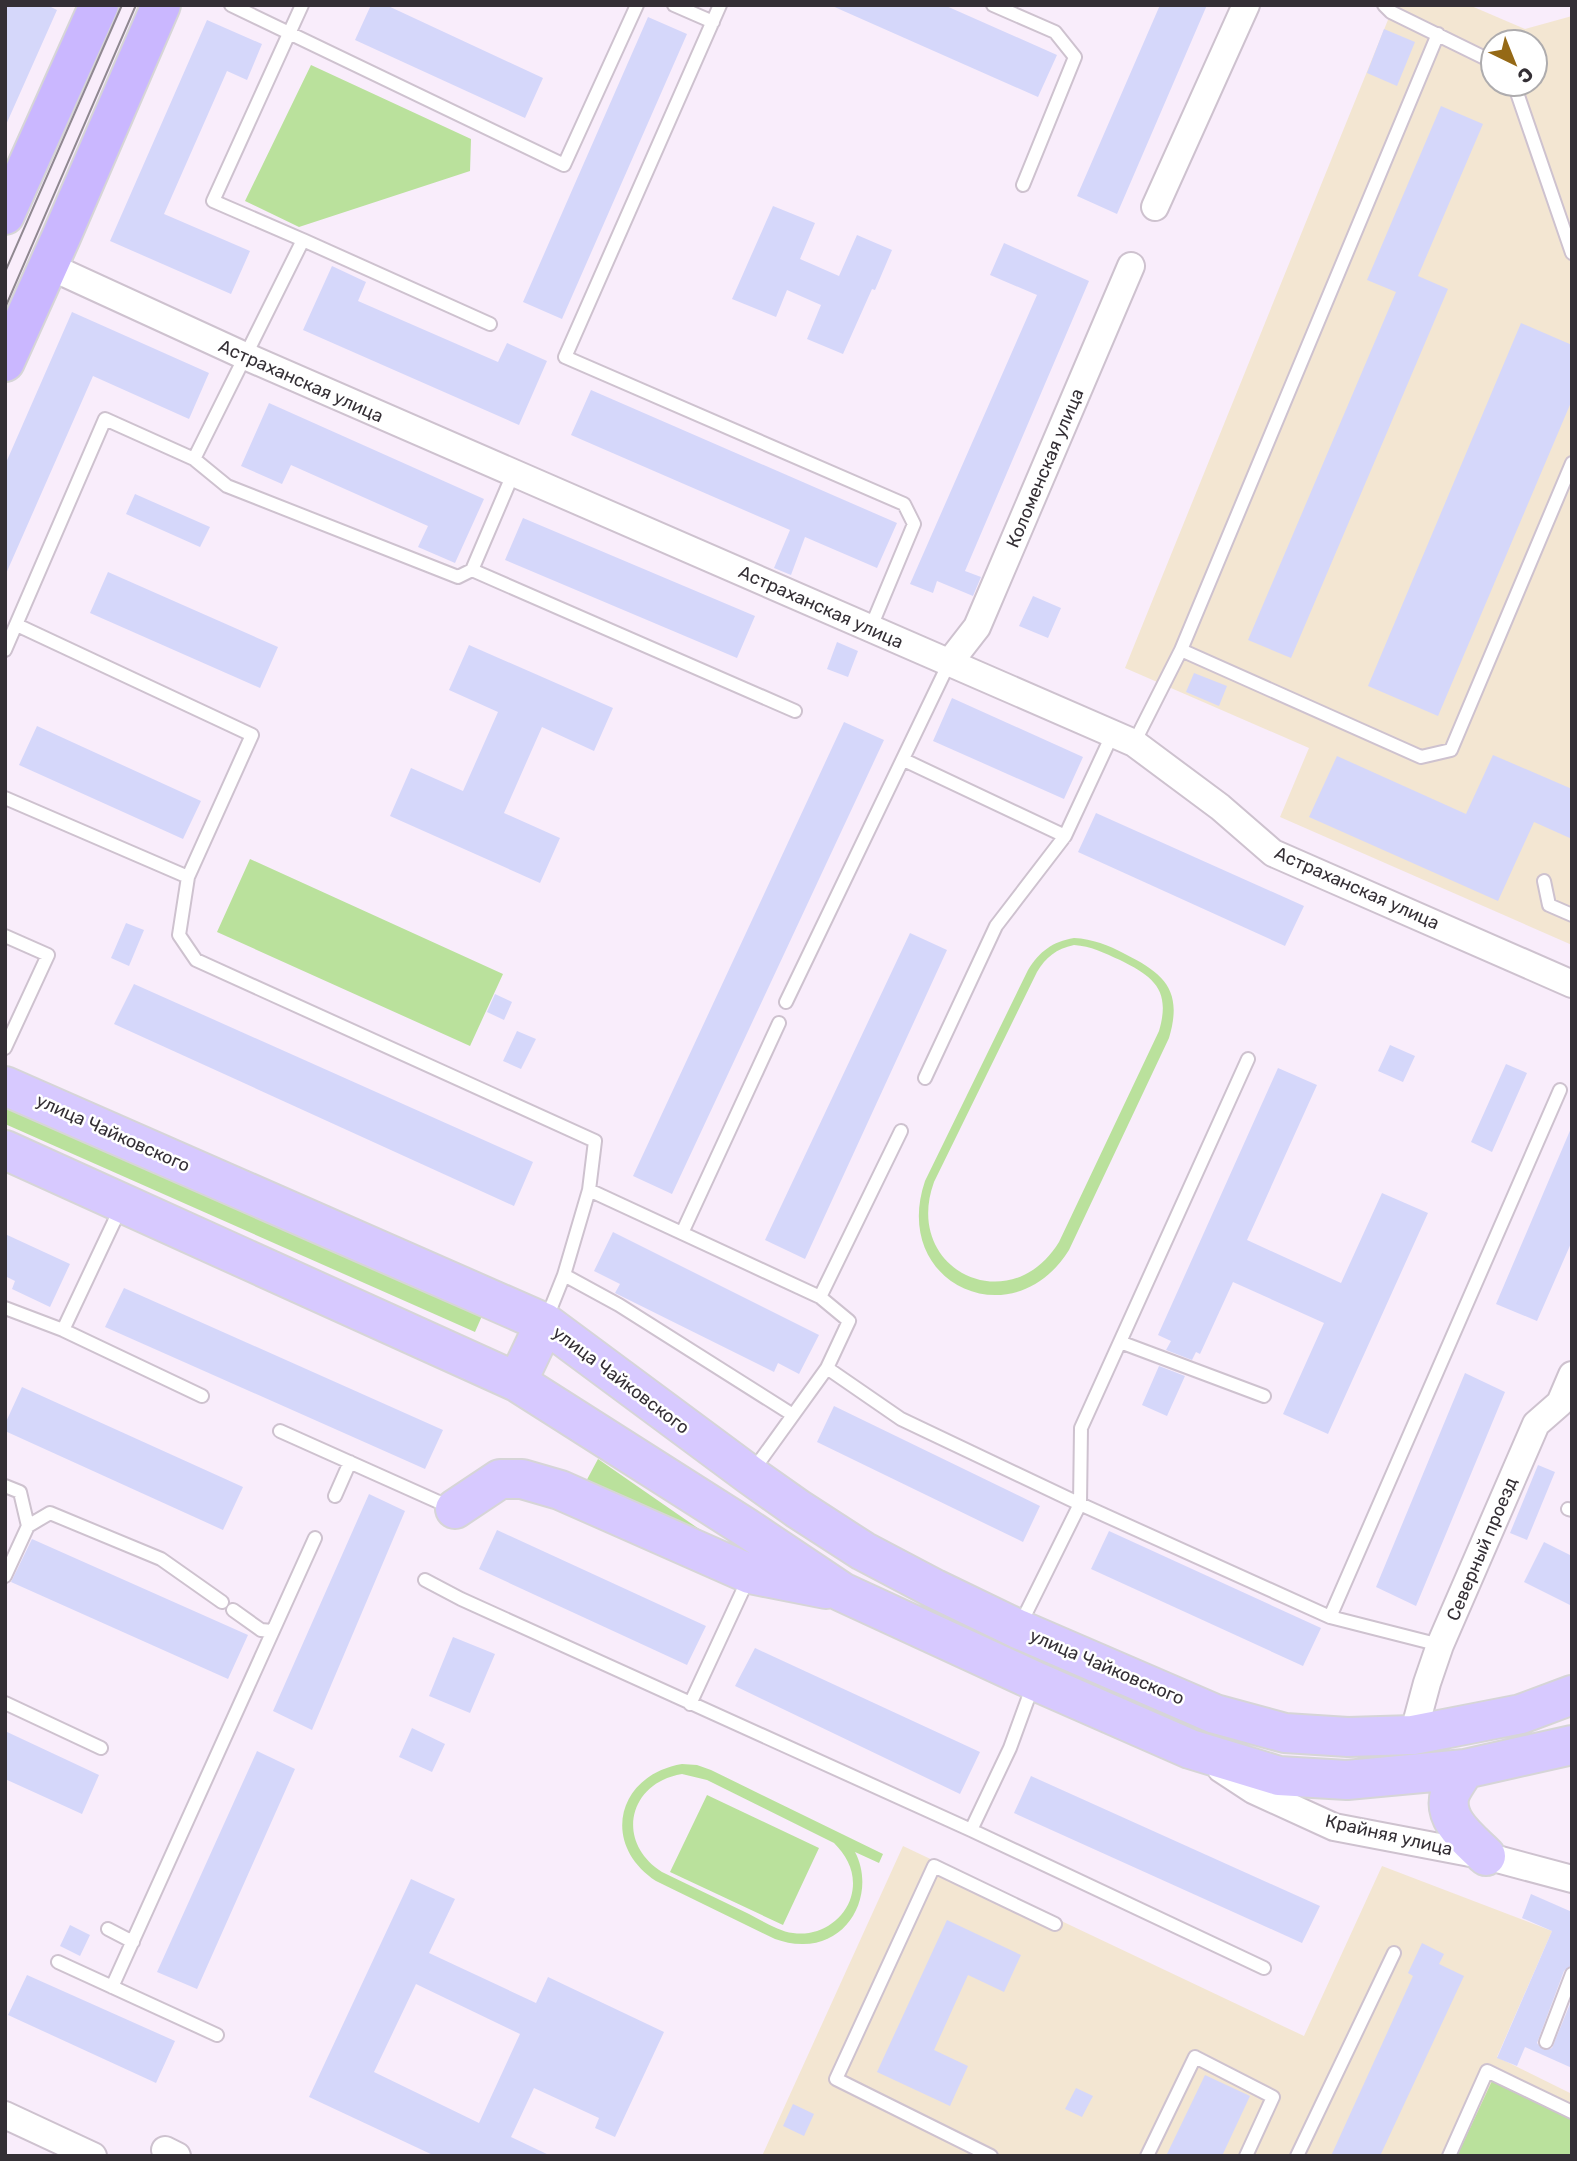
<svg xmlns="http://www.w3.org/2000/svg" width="1577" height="2161" font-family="Rubik,sans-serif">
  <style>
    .medical { fill: #f3e6d2; fill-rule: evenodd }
    .green { fill: #bae19c; fill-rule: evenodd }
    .building { fill: #d5d7fa; fill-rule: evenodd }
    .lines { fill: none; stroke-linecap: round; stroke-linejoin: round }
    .service-casing { stroke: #cec2cf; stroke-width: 16 }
    .minor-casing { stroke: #cec2cf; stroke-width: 30 }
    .primary-casing { stroke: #d6d5d7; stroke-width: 42 }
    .trunk-casing { stroke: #d6d5d7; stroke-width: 42 }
    .service { stroke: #fff; stroke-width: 12 }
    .minor { stroke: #fff; stroke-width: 26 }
    .primary { stroke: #d7c9ff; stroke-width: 38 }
    .trunk { stroke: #cab7ff; stroke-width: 38 }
    .tram { stroke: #908891; stroke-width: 2 }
    .labels { text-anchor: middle; stroke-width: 5; stroke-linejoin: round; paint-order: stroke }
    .street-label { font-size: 18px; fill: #342f35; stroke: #fff }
  </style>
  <rect width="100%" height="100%" fill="#f9edfb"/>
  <path class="medical" d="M 1394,5 L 1469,5 L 1525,29 L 1572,16 L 1572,945 L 1280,817 L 1309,748 L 1125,668 ZM 1493,42 L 1535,42 L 1535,84 L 1493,84 Z
    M 903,1846 L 1304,2036 L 1382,1866 L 1552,1931 L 1497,2057 L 1572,2094 L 1572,2156 L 762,2156 Z"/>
  <path class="green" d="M 311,65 L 471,139 L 470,171 L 299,227 L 245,201 Z
    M 250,859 L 503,974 L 470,1046 L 217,932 Z
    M 1074,938 C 1093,939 1108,945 1125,954 C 1165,974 1183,991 1169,1038 L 1069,1250 C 1013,1340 890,1284 925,1181 L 1028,970 C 1040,951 1052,942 1074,938 ZM 1074,945 C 1091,946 1104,953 1120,960 C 1154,977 1171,990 1159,1031 L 1059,1242 C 1010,1322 902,1270 934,1182 L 1037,972 C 1046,957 1056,949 1074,945 Z
    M 5,1106 L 485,1309 L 475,1332 L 5,1124 Z
    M 598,1459 L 715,1540 L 583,1487 Z
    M 682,1764 L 697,1765 L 711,1770 L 883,1854 L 879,1863 L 855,1852 C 876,1892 850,1945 802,1944 C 792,1944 784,1942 775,1939 L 656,1881 C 600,1844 617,1775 682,1764 ZM 682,1774 L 707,1780 L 834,1843 C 849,1858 857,1876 851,1897 C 844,1921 818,1937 793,1933 C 778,1931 763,1921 749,1914 C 720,1900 691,1886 662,1872 C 615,1842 628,1783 682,1774 Z
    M 707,1795 L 819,1848 L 783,1925 L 670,1872 Z
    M 1492,2081 L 1572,2118 L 1572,2156 L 1457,2156 Z"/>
  <path class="building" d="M 5,5 L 47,5 L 57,10 L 5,127 Z
    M 371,5 L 386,5 L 543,78 L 525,118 L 355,40 Z
    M 830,5 L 944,5 L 1057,55 L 1038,97 Z
    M 1160,5 L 1207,5 L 1117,214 L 1077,196 Z
    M 648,17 L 687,34 L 562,319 L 523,302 Z
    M 207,20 L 262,44 L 247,80 L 227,71 L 164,214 L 250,251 L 231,294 L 110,241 Z
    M 1384,29 L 1415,42 L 1397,86 L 1367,73 Z
    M 1441,106 L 1483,124 L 1418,276 L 1448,289 L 1291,658 L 1248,640 L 1396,292 L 1367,280 Z
    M 773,206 L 815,223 L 800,259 L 839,276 L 857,235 L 892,250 L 875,290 L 872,289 L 843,354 L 807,339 L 821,305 L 787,290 L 776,317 L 732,299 Z
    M 1004,243 L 1089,281 L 965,571 L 981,577 L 973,596 L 937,581 L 933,593 L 910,584 L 1037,295 L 990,275 Z
    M 332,266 L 366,282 L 358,301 L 498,362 L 507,343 L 547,361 L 519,425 L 303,330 Z
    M 72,312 L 209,373 L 189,419 L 93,376 L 5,576 L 5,465 Z
    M 1521,323 L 1572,345 L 1572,400 L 1438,716 L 1368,686 Z
    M 591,390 L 897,523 L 877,568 L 805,537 L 791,575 L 774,568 L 790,530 L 571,435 Z
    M 269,403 L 484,499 L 455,563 L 418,547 L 428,526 L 291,465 L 282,484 L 241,466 Z
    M 135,494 L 210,527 L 200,547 L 126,514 Z
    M 523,518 L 755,616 L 737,658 L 505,560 Z
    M 108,572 L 278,647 L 260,688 L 90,613 Z
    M 1033,596 L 1061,608 L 1048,638 L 1019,626 Z
    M 837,642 L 858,651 L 848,677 L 827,669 Z
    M 469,645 L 613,708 L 594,751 L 542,727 L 504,813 L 560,838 L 540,883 L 390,816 L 411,768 L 463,791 L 498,712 L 449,690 Z
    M 1194,673 L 1227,686 L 1219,706 L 1186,692 Z
    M 952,698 L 1083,757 L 1064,799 L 933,741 Z
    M 844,722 L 884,740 L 672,1194 L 633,1176 Z
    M 37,726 L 201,801 L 183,839 L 19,765 Z
    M 1493,755 L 1572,789 L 1572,839 L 1534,822 L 1498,901 L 1309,817 L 1337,756 L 1466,814 Z
    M 1096,813 L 1304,906 L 1285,946 L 1078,852 Z
    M 126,923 L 144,930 L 129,966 L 111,958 Z
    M 910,933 L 947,950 L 805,1259 L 765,1240 Z
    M 134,984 L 533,1162 L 514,1206 L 114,1024 Z
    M 495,994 L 512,1002 L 504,1020 L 487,1012 Z
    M 517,1031 L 536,1039 L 521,1069 L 503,1061 Z
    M 1390,1045 L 1415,1056 L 1403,1082 L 1378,1071 Z
    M 1506,1064 L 1527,1073 L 1492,1152 L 1471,1142 Z
    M 1278,1068 L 1317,1085 L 1247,1240 L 1341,1283 L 1382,1193 L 1428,1213 L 1328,1434 L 1283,1414 L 1324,1323 L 1233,1282 L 1200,1354 L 1196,1352 L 1192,1360 L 1166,1350 L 1171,1341 L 1158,1335 Z
    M 1572,1126 L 1572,1241 L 1537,1321 L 1496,1304 Z
    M 613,1232 L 819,1335 L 799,1374 L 778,1363 L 774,1372 L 615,1293 L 620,1284 L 594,1271 Z
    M 5,1234 L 70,1264 L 50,1307 L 12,1289 L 15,1281 L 5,1276 Z
    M 124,1288 L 443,1430 L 425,1469 L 105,1327 Z
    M 1159,1366 L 1185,1376 L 1167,1416 L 1142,1405 Z
    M 1465,1373 L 1505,1392 L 1416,1606 L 1376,1587 Z
    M 22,1387 L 243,1487 L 223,1530 L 5,1431 L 5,1424 Z
    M 834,1406 L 1040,1506 L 1023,1542 L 817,1442 Z
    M 1538,1465 L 1555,1472 L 1527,1540 L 1510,1533 Z
    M 369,1494 L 405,1511 L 312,1730 L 273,1711 Z
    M 497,1530 L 706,1626 L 687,1665 L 479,1569 Z
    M 1109,1531 L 1321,1628 L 1303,1666 L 1091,1569 Z
    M 32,1539 L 248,1635 L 228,1679 L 11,1582 Z
    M 1544,1542 L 1572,1556 L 1572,1606 L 1524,1582 Z
    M 453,1637 L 495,1654 L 470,1713 L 429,1696 Z
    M 755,1648 L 980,1752 L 960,1794 L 735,1686 Z
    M 412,1728 L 445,1744 L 432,1772 L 399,1757 Z
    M 5,1731 L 99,1775 L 82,1814 L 5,1779 Z
    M 257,1751 L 295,1769 L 197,1989 L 157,1972 Z
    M 1031,1776 L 1320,1906 L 1302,1943 L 1014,1813 Z
    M 411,1879 L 455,1899 L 429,1953 L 536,2003 L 548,1977 L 664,2032 L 615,2137 L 595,2128 L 599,2118 L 534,2088 L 511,2137 L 551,2156 L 435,2156 L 309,2097 ZM 416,1984 L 520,2034 L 479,2123 L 374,2072 Z
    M 1531,1894 L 1572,1912 L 1572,1965 L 1564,1971 L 1537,2043 L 1544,2050 L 1552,2048 L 1572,1999 L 1572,2068 L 1525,2047 L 1517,2066 L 1497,2058 L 1552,1931 L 1522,1918 Z
    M 947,1920 L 1021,1955 L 1004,1992 L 968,1975 L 934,2050 L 968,2066 L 950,2106 L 877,2072 Z
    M 70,1925 L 90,1935 L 80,1956 L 60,1946 Z
    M 1422,1943 L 1444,1954 L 1439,1964 L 1464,1976 L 1380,2156 L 1331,2156 L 1413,1976 L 1408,1973 Z
    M 27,1975 L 175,2041 L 156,2083 L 8,2015 Z
    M 1205,2075 L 1250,2096 L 1222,2156 L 1166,2156 Z
    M 1076,2088 L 1093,2096 L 1082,2117 L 1065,2109 Z
    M 793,2104 L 814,2114 L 804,2136 L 783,2126 Z"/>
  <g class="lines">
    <g class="service-casing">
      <path id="service" d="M 231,5 L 564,165 L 637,5
        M 302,5 L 213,201 L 303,240 L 194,459 L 227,486 L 458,577 L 472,570
        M 674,5 L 713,22
        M 720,5 L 565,357 L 904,504 L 914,524 L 871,627
        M 993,5 L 1055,32 L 1075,57 L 1023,185
        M 1384,5 L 1391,12 L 1493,62
        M 1438,34 L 1181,650 L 1421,757 L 1451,750 L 1572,463
        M 1514,84 L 1572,253
        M 303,240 L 490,324
        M 513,474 L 472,570 L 795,711
        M 17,625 L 252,735 L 188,877 L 179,935 L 196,960 L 595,1141 L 589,1190 L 564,1275 L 546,1320
        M 5,650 L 105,419 L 194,459
        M 1134,743 L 1181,650
        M 904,760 L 1065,836
        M 5,798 L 188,877
        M 1544,881 L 1549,905 L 1572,915
        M 5,936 L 48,955 L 5,1048
        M 786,1002 L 949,663
        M 925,1078 L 996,926 L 1065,836 L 1113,733
        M 589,1190 L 820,1297 L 849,1321 L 827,1368 L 752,1472
        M 682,1233 L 779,1023
        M 564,1275 L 619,1305 L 793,1415
        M 820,1297 L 901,1131
        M 5,1308 L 63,1330 L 202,1396
        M 63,1330 L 121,1207
        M 1120,1342 L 1264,1396
        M 827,1368 L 901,1419 L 1080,1504 L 1330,1617 L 1440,1645
        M 280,1431 L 452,1508
        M 5,1486 L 20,1492 L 28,1526
        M 335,1496 L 350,1462
        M 1568,1509 L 1572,1510
        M 5,1576 L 28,1526 L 50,1513 L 161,1559 L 222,1602
        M 425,1580 L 461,1599 L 971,1830 L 1264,1968
        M 233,1610 L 261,1630 L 272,1631
        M 1330,1617 L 1560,1090
        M 1020,1625 L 1080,1504 L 1081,1428 L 1248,1059
        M 5,1703 L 101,1748
        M 690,1704 L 749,1577
        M 971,1830 L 1010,1748 L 1033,1685
        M 108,1929 L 133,1942
        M 58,1962 L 217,2035
        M 112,1987 L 315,1538
        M 1546,2042 L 1572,1974
        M 991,2156 L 836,2079 L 934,1866 L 1055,1924
        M 1147,2156 L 1195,2057 L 1273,2097 L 1246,2156
        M 1297,2156 L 1394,1953
        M 1449,2156 L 1487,2071 L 1572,2112"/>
    </g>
    <g class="minor-casing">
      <path id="minor" d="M 1155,207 L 1246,5
        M 49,266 L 245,356 L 1134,743 L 1220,807 L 1273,853 L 1572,984
        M 949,663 L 977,627 L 1131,266
        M 1413,1735 L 1427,1683 L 1440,1645 L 1536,1424 L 1560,1403 L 1572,1375
        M 1221,1769 L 1253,1790 L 1334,1827 L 1486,1856 L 1572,1879
        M 5,2115 L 93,2156
        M 165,2150 L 177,2156"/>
    </g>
    <g class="primary-casing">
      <path id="primary" d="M 5,1086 L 545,1323 L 750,1475 L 798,1509 L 863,1551 L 935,1589 L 1018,1629 L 1215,1714 L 1285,1733 L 1348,1737 L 1413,1735 L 1521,1714 L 1572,1695
        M 5,1150 L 517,1382 L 745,1527 L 842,1592 L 1035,1681 L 1190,1749 L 1279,1776 L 1347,1780 L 1465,1769 L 1572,1745
        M 517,1382 L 545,1323
        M 455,1509 L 500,1479 L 522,1479 L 560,1490 L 750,1574 L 826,1589
        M 1465,1769 C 1460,1777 1453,1786 1450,1794 C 1442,1820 1470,1840 1486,1856"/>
    </g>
    <g class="trunk-casing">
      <path id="trunk" d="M 5,215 L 99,5
        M 5,362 L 62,235 L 161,5"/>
    </g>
    <use href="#service" class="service"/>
    <use href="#minor" class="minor"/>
    <use href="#primary" class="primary"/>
    <use href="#trunk" class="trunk"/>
    <path class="tram" d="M 5,272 L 122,5
      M 5,308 L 136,5"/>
  </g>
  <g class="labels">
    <g class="street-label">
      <text transform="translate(301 381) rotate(24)" y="6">Астраханская улица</text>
      <text transform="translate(1045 468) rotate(-67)" y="6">Коломенская улица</text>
      <text transform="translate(821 607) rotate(24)" y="6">Астраханская улица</text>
      <text transform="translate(1357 888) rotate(24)" y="6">Астраханская улица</text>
      <text transform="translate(113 1133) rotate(24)" y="6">улица Чайковского</text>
      <text transform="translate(621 1380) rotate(37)" y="6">улица Чайковского</text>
      <text transform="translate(1482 1549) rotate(-67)" y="6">Северный проезд</text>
      <text transform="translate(1107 1667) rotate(23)" y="6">улица Чайковского</text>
      <text transform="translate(1389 1835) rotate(13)" y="6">Крайняя улица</text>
    </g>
  </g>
  <rect width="1577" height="2161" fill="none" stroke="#342f35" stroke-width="14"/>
  <g transform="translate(1514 63) rotate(137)"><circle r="33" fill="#ffffff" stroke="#aeacae" stroke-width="2"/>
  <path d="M0-5L12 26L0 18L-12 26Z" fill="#956916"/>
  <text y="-10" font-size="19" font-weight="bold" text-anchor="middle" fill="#342f35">С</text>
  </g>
</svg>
